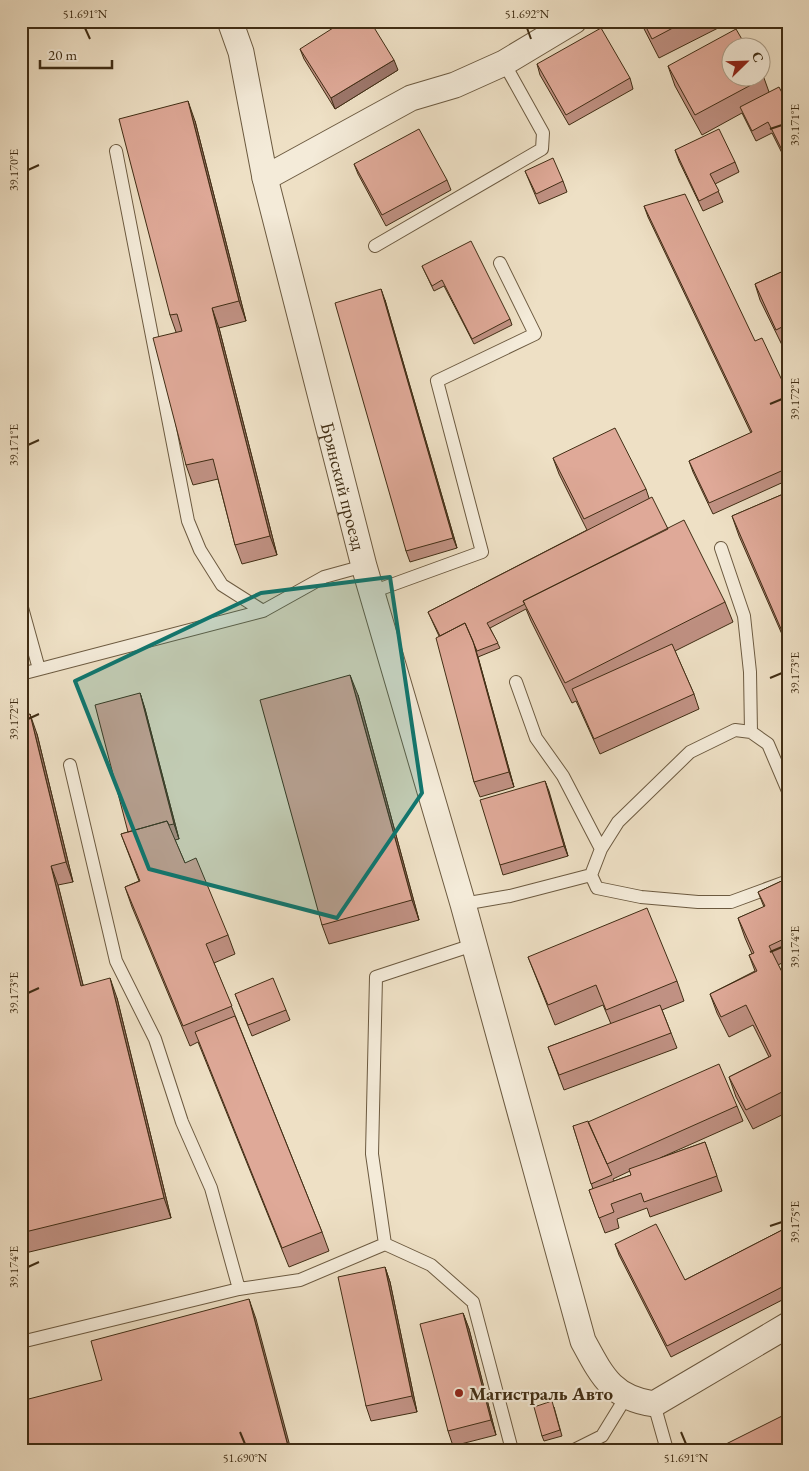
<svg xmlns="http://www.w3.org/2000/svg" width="809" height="1471" font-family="'EB Garamond',serif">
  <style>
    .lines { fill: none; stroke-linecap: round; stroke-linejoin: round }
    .lane-casing { stroke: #6c5a40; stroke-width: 14 }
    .street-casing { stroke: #6c5a40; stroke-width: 27 }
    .lane { stroke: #f4ebd9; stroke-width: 12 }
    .street { stroke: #f4ebd9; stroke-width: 25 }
    .wall { fill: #c09183; stroke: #402d14; fill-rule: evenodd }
    .shaded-wall { fill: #9c766a; stroke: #402d14 }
    .building { fill: #dfa998; stroke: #402d14 }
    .marked { fill: #0f766e; fill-opacity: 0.2; stroke: #0f766e; stroke-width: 4; stroke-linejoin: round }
    .ticks { fill: none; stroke: #402d14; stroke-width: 2 }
    .poi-dot { fill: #8f2418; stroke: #f4ebd9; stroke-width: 2 }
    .labels { text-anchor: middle; stroke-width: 4.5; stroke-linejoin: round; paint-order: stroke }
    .street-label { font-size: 19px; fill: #402d14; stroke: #f4ebd9 }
    .poi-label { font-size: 19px; font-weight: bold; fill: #402d14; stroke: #f4ebd9; text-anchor: start }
    .neatline { fill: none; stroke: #402d14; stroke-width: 2 }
    .ticks-label { font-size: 12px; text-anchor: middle; fill: #402d14 }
  </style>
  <rect width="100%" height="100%" fill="#eee0c5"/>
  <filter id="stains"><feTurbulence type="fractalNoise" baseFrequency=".004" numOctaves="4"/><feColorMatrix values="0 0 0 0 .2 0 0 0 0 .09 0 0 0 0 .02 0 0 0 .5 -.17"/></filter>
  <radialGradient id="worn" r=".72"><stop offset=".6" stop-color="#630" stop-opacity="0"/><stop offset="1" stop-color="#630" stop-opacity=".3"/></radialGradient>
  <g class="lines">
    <g class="lane-casing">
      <path id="lane" d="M 116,151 L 188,521 L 200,550 L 222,585 L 263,611 L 324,577 L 364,566
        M 375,246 L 542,149 L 543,133 L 504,63
        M 721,548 L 744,616 L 750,672 L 751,732
        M 372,592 L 482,552 L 437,381 L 535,334 L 500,263
        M 21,604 L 39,669
        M 21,674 L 263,611
        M 516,682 L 536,738 L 563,776 L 601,849
        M 70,765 L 116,961 L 155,1039 L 182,1122 L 211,1188 L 239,1289
        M 788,791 L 768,744 L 751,732 L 735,730 L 690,752 L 618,822 L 601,849 L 591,875 L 597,888 L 641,897 L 698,902 L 731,902 L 788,881
        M 463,904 L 510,896 L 591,875
        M 385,1244 L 372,1154 L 376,977 L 473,945
        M 21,1342 L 239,1289 L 300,1280 L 385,1244 L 431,1265 L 473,1302 L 512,1450
        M 654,1404 L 667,1450
        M 574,1450 L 602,1436 L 626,1397"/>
    </g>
    <g class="street-casing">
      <g id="street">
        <path id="s1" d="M 230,21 L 241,52 L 265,178 L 364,566 L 463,904 L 583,1341 C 602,1376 612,1398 654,1404 L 788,1325"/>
        <path d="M 265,178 L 411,98 L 455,85 L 504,63 L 574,21"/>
      </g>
    </g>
    <use href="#lane" class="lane"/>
    <use href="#street" class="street"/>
  </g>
  <path class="wall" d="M 640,21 L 722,21 L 724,25 L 659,58 Z
    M 300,49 L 398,70 L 335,109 L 304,59 Z
    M 537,64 L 630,78 L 633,89 L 569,125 L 540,75 Z
    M 668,66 L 764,78 L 769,92 L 788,104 L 788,160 L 786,161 L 772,133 L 756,141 L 742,113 L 702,135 L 675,86 Z
    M 195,121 L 246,321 L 219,328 L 277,555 L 242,564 L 235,545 L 218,479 L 193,485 L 186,465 L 176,332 L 170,315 Z
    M 675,150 L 735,162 L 739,172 L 715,184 L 723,202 L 703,211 L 679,161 Z
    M 354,164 L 447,180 L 451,190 L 386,226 L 358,174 Z
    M 525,171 L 563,181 L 567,192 L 539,204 Z
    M 644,206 L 788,393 L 788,480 L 713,514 L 693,472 L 689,461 L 751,433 L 648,217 Z
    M 422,266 L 510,319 L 512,325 L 474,344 L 444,286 L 434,291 Z
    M 788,269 L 788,342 L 782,345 L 760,300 L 755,284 Z
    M 385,300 L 457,548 L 410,562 L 406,551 Z
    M 553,458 L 646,489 L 649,498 L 668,529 L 725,602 L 733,622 L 675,651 L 694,694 L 699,709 L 600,754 L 576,701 L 572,703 L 531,621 L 526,609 L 490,628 L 500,648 L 478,657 L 514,787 L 480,797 L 474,782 L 439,636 L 428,612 L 587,530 L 559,474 Z
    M 788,492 L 788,648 L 739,536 L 732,516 Z
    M 140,693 L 145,709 L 179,839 L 175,840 L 185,863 L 228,935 L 235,954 L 214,963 L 322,1232 L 329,1251 L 289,1267 L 198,1042 L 190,1046 L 132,907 L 125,887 L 139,881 L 121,834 L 128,832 Z
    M 358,695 L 419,920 L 329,944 L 322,925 Z
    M 21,716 L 37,734 L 73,882 L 58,885 L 83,985 L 117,998 L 171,1218 L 21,1254 Z
    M 545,781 L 568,856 L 503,875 L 500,865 Z
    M 788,878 L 788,960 L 778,965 L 788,984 L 788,1112 L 753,1129 L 736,1097 L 729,1077 L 769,1057 L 753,1025 L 729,1037 L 717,1013 L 710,994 L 755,971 L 749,955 L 752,954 L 745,938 L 738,918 L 764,907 L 758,892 Z
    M 528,957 L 677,981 L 684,1001 L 662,1010 L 677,1048 L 564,1090 L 548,1047 L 611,1024 L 603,1005 L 555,1025 Z
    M 235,994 L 286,1010 L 290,1020 L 252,1036 Z
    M 737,1106 L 743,1121 L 660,1158 L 705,1142 L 722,1191 L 650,1217 L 647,1208 L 617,1219 L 619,1228 L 605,1233 L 589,1190 L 593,1189 L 573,1126 L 589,1125 ZM 630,1171 L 631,1175 L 614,1181 L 613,1179 Z
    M 788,1227 L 788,1297 L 671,1357 L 619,1255 L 615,1244 L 685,1280 Z
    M 385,1267 L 390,1282 L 417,1412 L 371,1421 L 366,1406 Z
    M 463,1313 L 469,1329 L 496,1435 L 453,1446 L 448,1431 Z
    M 554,1407 L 562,1436 L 544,1441 L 542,1436 Z"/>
  <path class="shaded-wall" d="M 394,60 L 398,70 L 335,109 L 331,98 Z
    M 188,101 L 195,121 L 246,321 L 239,301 Z
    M 381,289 L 385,300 L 457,548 L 453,538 Z
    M 212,308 L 219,328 L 277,555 L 270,536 Z
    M 473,641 L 478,657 L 514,787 L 509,772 Z
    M 350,675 L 358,695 L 419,920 L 412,900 Z
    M 140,693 L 145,709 L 179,839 L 174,824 Z
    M 30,714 L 37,734 L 73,882 L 66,862 Z
    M 545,781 L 549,791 L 568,856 L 564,846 Z
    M 51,866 L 58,885 L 88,1005 L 81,986 Z
    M 110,978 L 117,998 L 171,1218 L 164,1198 Z
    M 385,1267 L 390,1282 L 417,1412 L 412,1396 Z
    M 249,1299 L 256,1319 L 291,1450 L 289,1450 Z
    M 463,1313 L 469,1329 L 496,1435 L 491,1420 Z"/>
  <path class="building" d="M 344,21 L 370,21 L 394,60 L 331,98 L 300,49 Z
    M 643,21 L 686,21 L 652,39 Z
    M 601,28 L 630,78 L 566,115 L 537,64 Z
    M 736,29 L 747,48 L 732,48 L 732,78 L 762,78 L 762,74 L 764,78 L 695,115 L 668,66 Z
    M 779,87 L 788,104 L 788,147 L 782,150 L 768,122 L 752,131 L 740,107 Z
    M 188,101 L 239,301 L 212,308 L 270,536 L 235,545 L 213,459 L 186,465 L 153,338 L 182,331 L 177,314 L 170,315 L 119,119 Z
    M 419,129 L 447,180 L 382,215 L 354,164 Z
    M 719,129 L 735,162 L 710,174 L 719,191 L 699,201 L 675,150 Z
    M 553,158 L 563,181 L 536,194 L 525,171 Z
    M 788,168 L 788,176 L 785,170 Z
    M 685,194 L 755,341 L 762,338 L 788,393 L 788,468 L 709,503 L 689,461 L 752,432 L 644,206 Z
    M 471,241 L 510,319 L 472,339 L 442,280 L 432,286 L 422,266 Z
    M 788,269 L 788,324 L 776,330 L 755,284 Z
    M 381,289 L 453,538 L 406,551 L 335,303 Z
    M 615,428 L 646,489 L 584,519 L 553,458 Z
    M 788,492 L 788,645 L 732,516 Z
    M 652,497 L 668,529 L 523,601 L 525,604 L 487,623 L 498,643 L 477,651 L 465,623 L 440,636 L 428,612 Z
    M 684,520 L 725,602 L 565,683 L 523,601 Z
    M 465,623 L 473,641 L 509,772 L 474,782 L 436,638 Z
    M 672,644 L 694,694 L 594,739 L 572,689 Z
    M 350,675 L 412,900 L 322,925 L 260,700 Z
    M 140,693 L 174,824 L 169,825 L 167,821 L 128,832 L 95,705 Z
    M 30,714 L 66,862 L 51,866 L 81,986 L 110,978 L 164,1198 L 21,1233 L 21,716 Z
    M 545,781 L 564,846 L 500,865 L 480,800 Z
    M 167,821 L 185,863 L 196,858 L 228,935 L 206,944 L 232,1006 L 183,1026 L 125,887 L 140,881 L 121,834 Z
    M 788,878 L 788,937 L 769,946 L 788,984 L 788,1089 L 746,1110 L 729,1077 L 771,1056 L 746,1005 L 721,1017 L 710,994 L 757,971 L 749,955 L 754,953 L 738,918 L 765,906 L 758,892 Z
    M 647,908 L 677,981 L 606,1010 L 596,985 L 548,1005 L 528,957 Z
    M 273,978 L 286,1010 L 248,1025 L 235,994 Z
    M 660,1005 L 671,1033 L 559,1075 L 548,1047 Z
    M 235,1016 L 322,1232 L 282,1248 L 195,1032 Z
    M 719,1064 L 737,1106 L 607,1164 L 588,1122 Z
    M 588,1121 L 612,1175 L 591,1184 L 573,1126 Z
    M 705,1142 L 717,1176 L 644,1202 L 641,1193 L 611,1204 L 614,1212 L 599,1218 L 589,1190 L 631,1175 L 629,1169 Z
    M 656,1224 L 685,1280 L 788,1227 L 788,1284 L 667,1346 L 615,1244 Z
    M 385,1267 L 412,1396 L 366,1406 L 338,1277 Z
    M 249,1299 L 289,1450 L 21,1450 L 21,1401 L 102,1380 L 91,1341 Z
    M 463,1313 L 491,1420 L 448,1431 L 420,1324 Z
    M 552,1401 L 560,1430 L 542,1436 L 534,1407 Z
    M 788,1413 L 788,1450 L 714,1450 Z"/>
  <path class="marked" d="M 390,577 L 422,793 L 337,918 L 149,869 L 75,681 L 261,593 Z"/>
  <path class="ticks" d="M 85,28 L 90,39M 527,28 L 531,39M 770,129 L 782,125M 28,170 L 39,165M 770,404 L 782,399M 28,445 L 39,440M 770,678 L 782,673M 28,719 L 39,714M 770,952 L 782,947M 28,993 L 39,988M 770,1226 L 782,1222M 28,1267 L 39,1262M 240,1432 L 245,1444M 681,1432 L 686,1444"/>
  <circle class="poi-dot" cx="459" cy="1393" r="5"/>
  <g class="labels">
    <g class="street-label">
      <text dy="7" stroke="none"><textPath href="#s1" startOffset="479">Брянский проезд</textPath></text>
    </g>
    <g class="poi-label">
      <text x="469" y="1400">Магистраль Авто</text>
    </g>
  </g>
  <rect width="809" height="1471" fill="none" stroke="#eee0c5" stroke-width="55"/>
  <g transform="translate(746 62) rotate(67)"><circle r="24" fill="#f4ebd9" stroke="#ac9f8a"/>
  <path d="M0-4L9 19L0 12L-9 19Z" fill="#8f2418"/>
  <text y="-8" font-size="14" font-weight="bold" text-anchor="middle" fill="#402d14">С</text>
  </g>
  <path d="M40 60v8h72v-8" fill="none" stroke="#402d14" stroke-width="2.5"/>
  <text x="48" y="60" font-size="15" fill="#402d14" stroke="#f4ebd9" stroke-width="4" paint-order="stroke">20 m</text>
  <rect x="28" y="28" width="754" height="1416" class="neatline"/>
  <g class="ticks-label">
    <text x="85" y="18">51.691°N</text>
    <text x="527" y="18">51.692°N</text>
    <text transform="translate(795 125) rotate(-90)" y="4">39.171°E</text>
    <text transform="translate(14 170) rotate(-90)" y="4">39.170°E</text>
    <text transform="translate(795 399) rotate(-90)" y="4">39.172°E</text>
    <text transform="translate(14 445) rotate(-90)" y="4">39.171°E</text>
    <text transform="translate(795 673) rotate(-90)" y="4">39.173°E</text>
    <text transform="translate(14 719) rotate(-90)" y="4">39.172°E</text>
    <text transform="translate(795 947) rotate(-90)" y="4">39.174°E</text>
    <text transform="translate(14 993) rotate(-90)" y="4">39.173°E</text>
    <text transform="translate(795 1222) rotate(-90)" y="4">39.175°E</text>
    <text transform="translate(14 1267) rotate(-90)" y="4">39.174°E</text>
    <text x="245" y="1462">51.690°N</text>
    <text x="686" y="1462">51.691°N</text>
  </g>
  <rect width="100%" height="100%" filter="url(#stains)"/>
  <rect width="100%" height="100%" fill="url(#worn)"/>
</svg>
